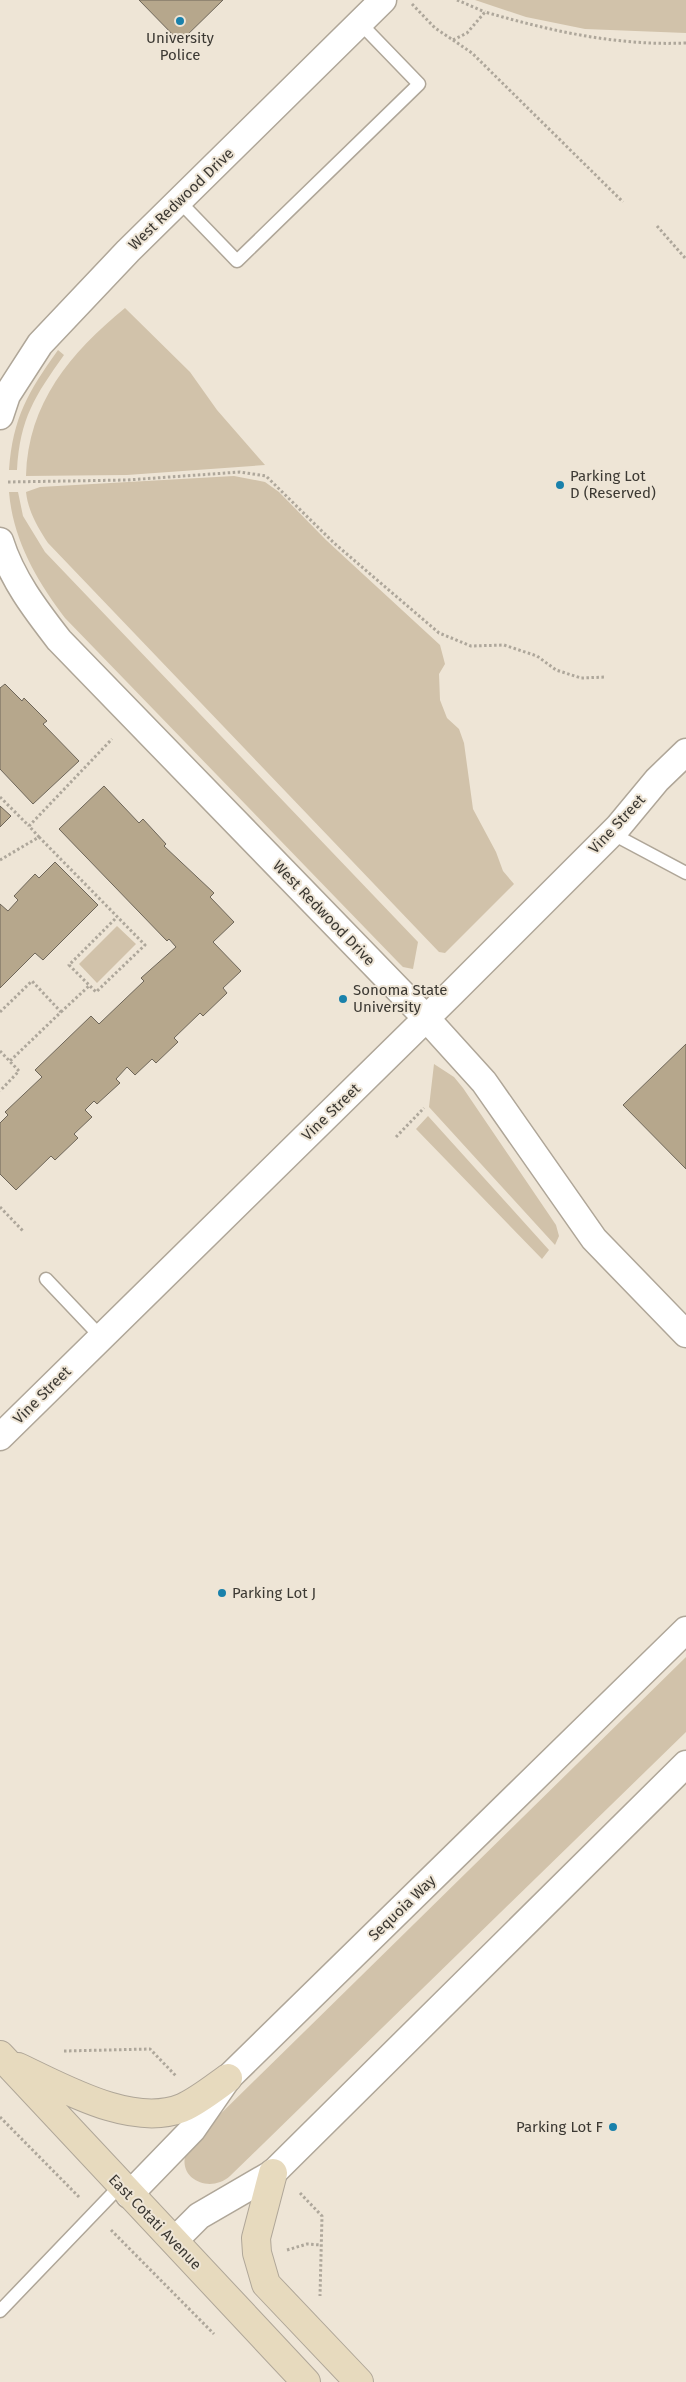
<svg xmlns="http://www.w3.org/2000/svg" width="686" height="2382" font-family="'Fira Sans',sans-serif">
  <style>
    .green { fill: #d1c2aa }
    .building { fill: #b6a78c; stroke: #6e6659 }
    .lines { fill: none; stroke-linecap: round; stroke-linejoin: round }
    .lane-casing { stroke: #afa698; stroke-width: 15 }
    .street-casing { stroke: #afa698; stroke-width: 29 }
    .secondary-casing { stroke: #afa698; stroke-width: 30 }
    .path { stroke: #aea79b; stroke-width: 3; stroke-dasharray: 2.5 2.5; stroke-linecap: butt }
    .lane { stroke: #fff; stroke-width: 12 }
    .street { stroke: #fff; stroke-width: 26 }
    .secondary { stroke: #e7dabe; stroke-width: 28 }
    .poi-dot { fill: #1981ab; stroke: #eee5d6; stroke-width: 2 }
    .labels { text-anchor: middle; stroke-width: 4; stroke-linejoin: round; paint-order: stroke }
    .poi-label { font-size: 15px; fill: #3c3933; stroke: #eee5d6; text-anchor: start }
    .street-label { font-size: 15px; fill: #3c3933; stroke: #eee5d6 }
  </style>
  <rect width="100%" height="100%" fill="#eee5d6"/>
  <path class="green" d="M 475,0 L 686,0 L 686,33 L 585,29 L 526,17 Z
    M 125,308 L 190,372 L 217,410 L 265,465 L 127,475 L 26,476 C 28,403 70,353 125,308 Z
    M 58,350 L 64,355 C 35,396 20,418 17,470 L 9,470 C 13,417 28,392 58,350 Z
    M 234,476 L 265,482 L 279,492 L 326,540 L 440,645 L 445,664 L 439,674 L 440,700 L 447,718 L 459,729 L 464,743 L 473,809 L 496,852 L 503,871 L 514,884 L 445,953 L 439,952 L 48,543 C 38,528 28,511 26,492 L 40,487 Z
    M 18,492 L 23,516 L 45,552 L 418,942 L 413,969 L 403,967 L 397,961 L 65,618 C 37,581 13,540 9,492 Z
    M 117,926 L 136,944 L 97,983 L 79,964 Z
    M 434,1064 L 454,1077 L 463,1088 L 556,1225 L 559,1236 L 555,1245 L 429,1107 Z
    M 428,1116 L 549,1250 L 542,1259 L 416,1129 Z
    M 686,1657 L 686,1732 L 230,2176 C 210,2194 177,2179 186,2153 C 188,2149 192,2144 195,2139 Z"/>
  <path class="building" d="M 139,0 L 223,0 L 180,42 Z
    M 5,684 L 22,701 L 24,698 L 47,721 L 43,724 L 79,761 L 33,804 L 0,769 L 0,688 Z
    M 104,786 L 139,823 L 143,819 L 166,844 L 164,846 L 214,893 L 210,897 L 234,922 L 213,942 L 241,971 L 223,988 L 227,993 L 203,1016 L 200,1013 L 174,1038 L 178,1042 L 156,1063 L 152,1059 L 135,1075 L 127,1067 L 116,1079 L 120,1083 L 97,1104 L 94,1101 L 85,1110 L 92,1117 L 74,1134 L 78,1138 L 55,1160 L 51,1156 L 16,1190 L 0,1174 L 0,1123 L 8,1115 L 5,1112 L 42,1077 L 35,1070 L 91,1016 L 99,1024 L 144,981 L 141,978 L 176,947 L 169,939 L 167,941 L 59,829 Z
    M 0,806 L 11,816 L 0,827 Z
    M 55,862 L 98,905 L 43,960 L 35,953 L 0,988 L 0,904 L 8,911 L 18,900 L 14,896 L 35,874 L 39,878 Z
    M 686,1044 L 686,1169 L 623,1105 Z"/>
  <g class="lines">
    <g class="lane-casing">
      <path id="lane" d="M 179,201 L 237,261 L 419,84 L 360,23
        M 611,833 L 686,873
        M 46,1279 L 101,1337
        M 0,2311 L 120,2186"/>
    </g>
    <g class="street-casing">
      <path id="street" d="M 0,416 L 7,395 L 40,344 L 128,251 L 383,0
        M 0,541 C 12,579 35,609 59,640 L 426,1018 L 484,1082 L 594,1239 L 686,1334
        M 0,1437 L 451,994 L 618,827 L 657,780 L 686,752
        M 129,2195 L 192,2130 L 228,2078 L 686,1630
        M 174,2241 L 199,2216 L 273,2173 L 686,1764"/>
    </g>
    <g class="secondary-casing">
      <path id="secondary" d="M 0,2055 L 306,2382
        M 18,2067 C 63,2088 132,2128 182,2108 C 198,2101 214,2088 228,2078
        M 273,2173 L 256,2238 L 257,2253 L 266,2284 L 359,2382"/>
    </g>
    <path class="path" d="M 457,0 L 485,12
      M 412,4 L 435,28 L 453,40 L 467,33 L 485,12 C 551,31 617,46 686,43
      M 453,40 L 472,53 L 623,202
      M 657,226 L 686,259
      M 8,482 L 127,480 L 240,472 L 266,476 L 334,543 L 439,633 L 471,646 L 504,645 L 537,656 L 556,670 L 581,678 L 606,677
      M 0,797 L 29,826
      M 39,837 L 145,945 L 96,992 L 69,965 L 117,917
      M 0,860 L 39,837 L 29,826 L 112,739
      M 0,1012 L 32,981 L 61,1012 L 10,1061
      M 61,1012 L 90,985
      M 0,1051 L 19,1071 L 0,1091
      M 396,1137 L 424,1108
      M 0,1207 L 23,1231
      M 64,2051 L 150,2049 L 176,2076
      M 0,2117 L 79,2197
      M 300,2193 L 322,2216 L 320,2296
      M 111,2230 L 214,2334
      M 287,2250 L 307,2244 L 321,2245"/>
    <use href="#lane" class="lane"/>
    <use href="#street" class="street"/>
    <use href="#secondary" class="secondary"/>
  </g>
  <g class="poi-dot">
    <circle cx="180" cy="21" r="5"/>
    <circle cx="560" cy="485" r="5"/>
    <circle cx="343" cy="999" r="5"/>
    <circle cx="222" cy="1593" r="5"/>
    <circle cx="613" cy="2127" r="5"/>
  </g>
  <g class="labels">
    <g class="poi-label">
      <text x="180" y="43" text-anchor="middle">University<tspan x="180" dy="17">Police</tspan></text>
      <text x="570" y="481">Parking Lot<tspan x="570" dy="17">D (Reserved)</tspan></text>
      <text x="353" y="995">Sonoma State<tspan x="353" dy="17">University</tspan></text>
      <text x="232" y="1598">Parking Lot J</text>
      <text x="603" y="2132" text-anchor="end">Parking Lot F</text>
    </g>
    <g class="street-label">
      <text transform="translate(181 199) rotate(-44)" y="5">West Redwood Drive</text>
      <text transform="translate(617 824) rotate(-47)" y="5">Vine Street</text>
      <text transform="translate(324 913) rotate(46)" y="5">West Redwood Drive</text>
      <text transform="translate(331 1112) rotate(-44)" y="5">Vine Street</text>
      <text transform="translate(42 1395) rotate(-45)" y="5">Vine Street</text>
      <text transform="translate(402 1908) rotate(-44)" y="5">Sequoia Way</text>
      <text transform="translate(155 2222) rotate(46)" y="5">East Cotati Avenue</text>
    </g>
  </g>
</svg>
